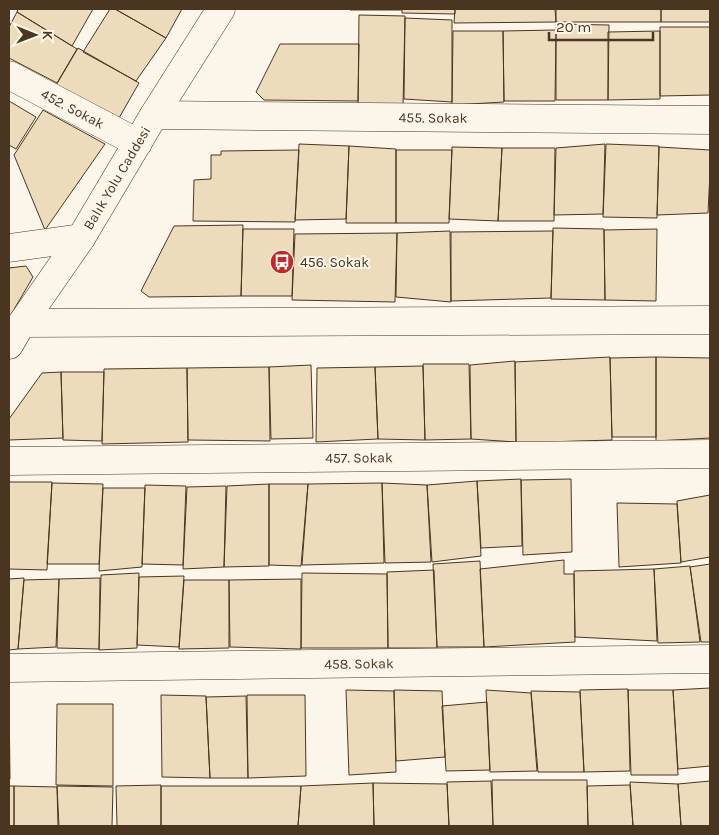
<svg xmlns="http://www.w3.org/2000/svg" width="719" height="835" font-family="Karla,sans-serif">
  <style>
    .building { fill: #ecdcbc; stroke: #4a3520 }
    .lines { fill: none; stroke-linecap: round; stroke-linejoin: round }
    .street-casing { stroke: #4a3520; stroke-width: 29 }
    .secondary-casing { stroke: #4a3520; stroke-width: 29 }
    .street { stroke: #fbf6e9; stroke-width: 28 }
    .secondary { stroke: #fbf6e9; stroke-width: 28 }
    .labels { text-anchor: middle; stroke-width: 4; stroke-linejoin: round; paint-order: stroke }
    .street-label { font-size: 14px; fill: #4a3520; stroke: #fbf6e9 }
    .poi-label { font-size: 14px; fill: #4a3520; stroke: #fbf6e9; text-anchor: start }
  </style>
  <rect width="100%" height="100%" fill="#fbf6e9"/>
  <path class="building" d="M 18,9 L 93,9 L 72,46 L 17,12 Z
    M 110,9 L 115,9 L 166,38 L 136,81 L 83,52 Z
    M 115,9 L 182,9 L 166,38 Z
    M 350,9 L 402,9 L 402,10 L 350,10 Z
    M 402,9 L 455,9 L 455,14 L 402,13 Z
    M 455,9 L 555,9 L 556,22 L 454,23 Z
    M 556,9 L 661,9 L 661,22 L 556,22 Z
    M 661,9 L 710,9 L 710,22 L 661,22 Z
    M 17,12 L 77,49 L 57,83 L 9,58 L 9,27 Z
    M 359,15 L 405,16 L 403,106 L 358,107 Z
    M 405,18 L 452,20 L 452,102 L 404,99 Z
    M 556,24 L 609,25 L 608,100 L 556,100 Z
    M 660,27 L 710,27 L 710,95 L 660,96 Z
    M 556,30 L 555,101 L 504,101 L 503,31 Z
    M 453,31 L 503,31 L 504,102 L 452,105 Z
    M 660,31 L 660,99 L 608,100 L 608,32 Z
    M 280,44 L 359,44 L 358,101 L 264,100 L 256,92 Z
    M 78,48 L 139,83 L 119,118 L 55,87 Z
    M 9,101 L 36,117 L 16,149 L 9,145 Z
    M 43,110 L 105,144 L 45,230 L 14,155 Z
    M 299,144 L 349,146 L 346,219 L 295,220 Z
    M 605,144 L 603,214 L 554,215 L 556,148 Z
    M 606,144 L 659,146 L 657,218 L 603,217 Z
    M 349,146 L 396,149 L 396,223 L 346,223 Z
    M 452,147 L 502,148 L 498,221 L 449,219 Z
    M 659,147 L 710,150 L 710,172 L 708,213 L 657,215 Z
    M 502,148 L 555,148 L 554,221 L 498,221 Z
    M 299,150 L 295,222 L 193,221 L 194,180 L 211,179 L 211,155 L 221,155 L 221,151 Z
    M 396,150 L 452,150 L 449,223 L 396,223 Z
    M 243,225 L 241,296 L 149,297 L 141,291 L 174,226 Z
    M 553,228 L 604,229 L 605,300 L 551,299 Z
    M 243,229 L 294,229 L 292,296 L 241,296 Z
    M 657,229 L 656,301 L 605,300 L 604,230 Z
    M 450,231 L 451,302 L 396,297 L 397,233 Z
    M 553,231 L 551,298 L 451,301 L 451,232 Z
    M 397,233 L 395,302 L 292,300 L 295,234 Z
    M 26,266 L 33,277 L 9,318 L 9,268 Z
    M 610,357 L 612,440 L 516,443 L 515,362 Z
    M 656,357 L 710,358 L 710,438 L 656,441 Z
    M 656,357 L 656,437 L 612,437 L 610,358 Z
    M 515,361 L 516,442 L 471,439 L 470,365 Z
    M 423,364 L 469,364 L 471,439 L 425,440 Z
    M 311,365 L 313,438 L 271,439 L 269,367 Z
    M 423,366 L 425,440 L 378,439 L 375,367 Z
    M 269,367 L 270,441 L 188,440 L 187,368 Z
    M 375,367 L 378,439 L 316,442 L 317,368 Z
    M 187,368 L 188,442 L 102,444 L 104,369 Z
    M 61,372 L 104,372 L 102,441 L 63,440 Z
    M 61,372 L 63,438 L 9,440 L 9,419 L 42,373 Z
    M 521,479 L 522,546 L 481,548 L 477,481 Z
    M 571,479 L 572,552 L 523,555 L 521,480 Z
    M 477,481 L 481,556 L 432,562 L 427,485 Z
    M 9,482 L 52,482 L 47,570 L 9,569 Z
    M 52,483 L 103,484 L 99,564 L 47,564 Z
    M 382,483 L 427,485 L 431,562 L 385,563 Z
    M 382,483 L 384,563 L 302,565 L 308,484 Z
    M 269,484 L 308,484 L 301,566 L 269,565 Z
    M 269,484 L 269,566 L 224,567 L 227,486 Z
    M 145,485 L 186,486 L 183,565 L 142,564 Z
    M 226,486 L 224,567 L 183,569 L 187,487 Z
    M 103,488 L 145,488 L 142,567 L 99,571 Z
    M 710,495 L 710,557 L 681,562 L 677,501 Z
    M 617,503 L 677,504 L 681,563 L 619,567 Z
    M 564,560 L 564,574 L 574,574 L 575,642 L 484,647 L 480,569 Z
    M 480,561 L 484,647 L 437,647 L 433,564 Z
    M 710,564 L 710,642 L 701,642 L 690,567 Z
    M 690,566 L 700,642 L 658,643 L 654,569 Z
    M 654,569 L 657,641 L 575,637 L 574,571 Z
    M 434,570 L 437,648 L 388,648 L 387,572 Z
    M 139,573 L 137,648 L 99,650 L 101,575 Z
    M 302,573 L 387,574 L 388,648 L 301,648 Z
    M 184,576 L 179,647 L 137,645 L 139,577 Z
    M 24,578 L 18,649 L 9,650 L 9,579 Z
    M 100,578 L 99,649 L 57,648 L 59,579 Z
    M 59,579 L 56,647 L 18,649 L 24,580 Z
    M 301,579 L 301,649 L 230,647 L 229,580 Z
    M 184,580 L 229,580 L 229,648 L 179,649 Z
    M 710,688 L 710,766 L 678,769 L 673,690 Z
    M 628,689 L 630,771 L 584,772 L 580,690 Z
    M 346,690 L 394,691 L 396,772 L 349,775 Z
    M 394,690 L 442,691 L 445,757 L 396,761 Z
    M 486,690 L 531,693 L 537,771 L 490,772 Z
    M 628,690 L 673,690 L 678,775 L 631,775 Z
    M 531,691 L 580,692 L 584,772 L 538,772 Z
    M 9,695 L 10,779 L 9,780 Z
    M 161,695 L 206,696 L 210,778 L 162,777 Z
    M 247,695 L 305,695 L 306,776 L 248,778 Z
    M 246,696 L 248,778 L 210,778 L 206,697 Z
    M 487,702 L 490,770 L 446,771 L 442,706 Z
    M 57,704 L 113,704 L 113,786 L 56,785 Z
    M 492,780 L 587,780 L 588,826 L 493,826 Z
    M 491,781 L 493,826 L 449,826 L 447,782 Z
    M 710,781 L 710,826 L 681,826 L 678,784 Z
    M 630,782 L 678,784 L 681,826 L 633,826 Z
    M 373,783 L 447,784 L 449,826 L 374,826 Z
    M 373,783 L 374,826 L 298,826 L 301,786 Z
    M 161,785 L 161,826 L 117,826 L 116,786 Z
    M 630,785 L 633,826 L 588,826 L 587,786 Z
    M 9,786 L 14,786 L 14,826 L 9,826 Z
    M 14,786 L 57,787 L 58,826 L 14,826 Z
    M 57,786 L 113,787 L 112,826 L 59,826 Z
    M 161,786 L 301,786 L 298,826 L 161,826 Z"/>
  <g class="lines">
    <g class="street-casing">
      <g id="street">
        <path id="s1" d="M 9,75 L 138,143"/>
        <path id="s2" d="M 154,115 L 710,120"/>
        <path d="M 9,248 L 81,238"/>
        <path d="M 22,323 L 710,320"/>
        <path id="s3" d="M 9,461 L 710,454"/>
        <path id="s4" d="M 9,668 L 710,659"/>
      </g>
    </g>
    <g class="secondary-casing">
      <g id="secondary">
        <path id="s5" d="M 9,345 L 22,323 L 81,238 L 154,115 L 221,9"/>
      </g>
    </g>
    <use href="#street" class="street"/>
    <use href="#secondary" class="secondary"/>
  </g>
  <defs>
    <g id="bus-disc" transform="scale(1.25)"><circle r="9.5" fill="#c62828" stroke="#fbf6e9"/><path d="M-5-6H5V4H4V6H2V4H-2V6H-4V4H-5ZM-3.5-4V0h7V-4ZM-3.5 1.2v1.5H-2V1.2ZM2 1.2v1.5H3.5V1.2Z" fill="#fff"/></g>
  </defs>
  <g fill-rule="evenodd">
    <use href="#bus-disc" x="282" y="262"/>
  </g>
  <g class="labels">
    <g class="street-label">
      <text dy="5" stroke="none"><textPath href="#s1" startOffset="72">452. Sokak</textPath></text>
      <text dy="5" stroke="none"><textPath href="#s2" startOffset="279">455. Sokak</textPath></text>
      <text dy="5" stroke="none"><textPath href="#s5" startOffset="199">Balık Yolu Caddesi</textPath></text>
      <text dy="5" stroke="none"><textPath href="#s3" startOffset="350">457. Sokak</textPath></text>
      <text dy="5" stroke="none"><textPath href="#s4" startOffset="350">458. Sokak</textPath></text>
    </g>
    <g class="poi-label">
      <text x="300" y="267">456. Sokak</text>
    </g>
  </g>
  <rect width="719" height="835" fill="none" stroke="#4a3520" stroke-width="20"/>
  <g transform="translate(35 35) rotate(91)" stroke="#fbf6e9" stroke-width="4" paint-order="stroke">
  <path d="M0-4L9 19L0 12L-9 19Z" fill="#4a3520"/>
  <text y="-8" font-size="14" font-weight="bold" text-anchor="middle" fill="#4a3520">K</text>
  </g>
  <path d="M549 32v8h104v-8" fill="none" stroke="#4a3520" stroke-width="2.5"/>
  <text x="556" y="32" font-size="15" fill="#4a3520" stroke="#fbf6e9" stroke-width="4" paint-order="stroke">20 m</text>
</svg>
